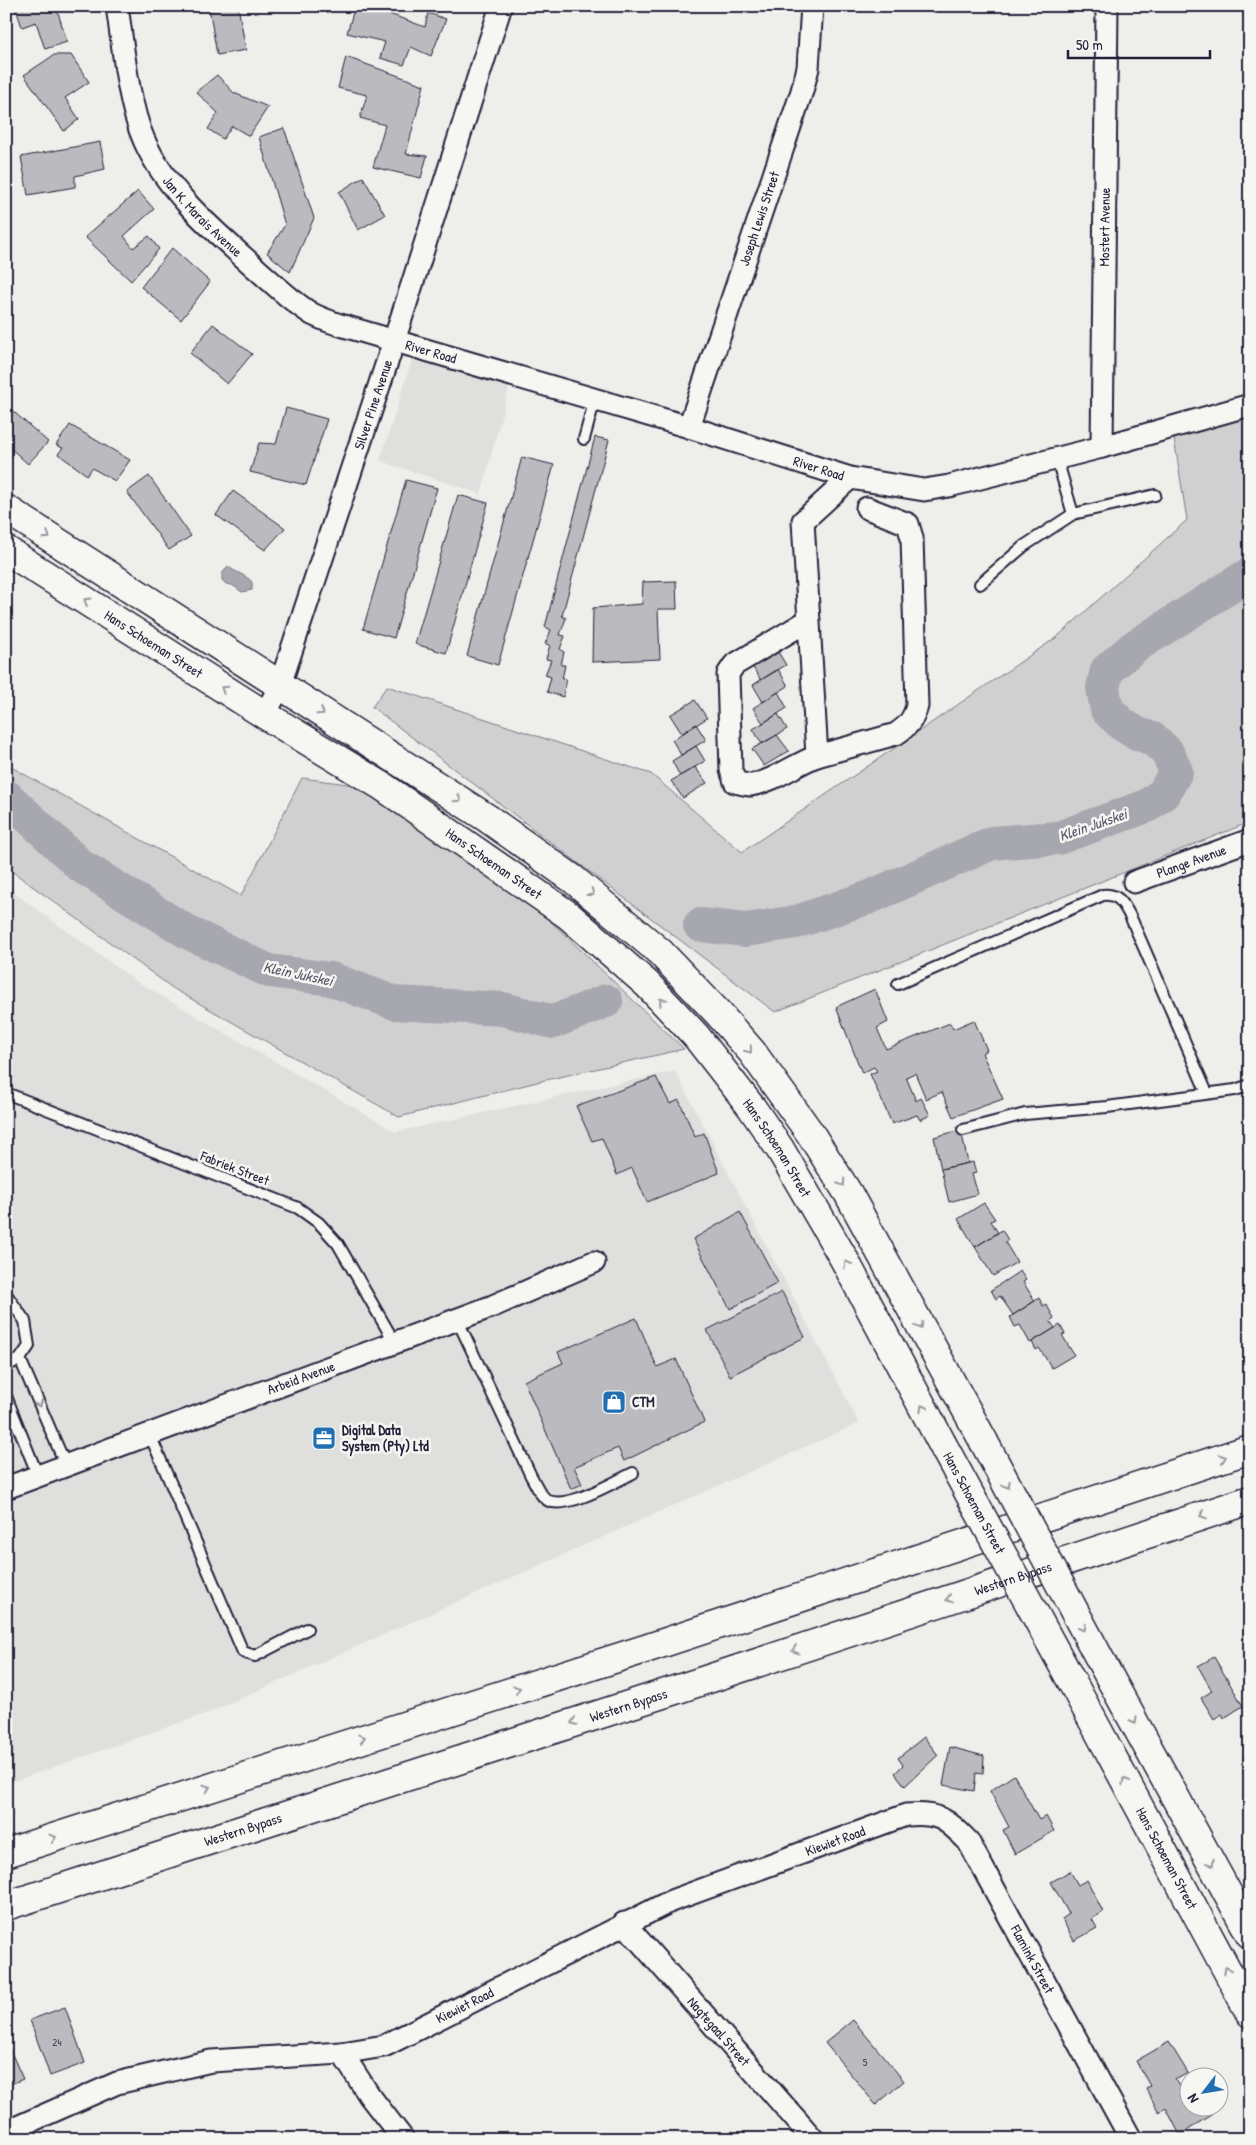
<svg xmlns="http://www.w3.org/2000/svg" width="1256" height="2145" font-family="'Patrick Hand',sans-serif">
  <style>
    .built { fill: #dfdfde }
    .green { fill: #d0d0d1; stroke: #797986 }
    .water { fill: #a7a7af; stroke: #727281 }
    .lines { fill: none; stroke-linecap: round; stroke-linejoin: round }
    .river { stroke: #a7a7af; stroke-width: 34 }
    .building { fill: #bbbbbf; stroke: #22223b }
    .service-casing { stroke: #22223b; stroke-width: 14 }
    .minor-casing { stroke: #22223b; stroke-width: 25 }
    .secondary-casing { stroke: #22223b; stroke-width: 31 }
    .motorway-casing { stroke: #22223b; stroke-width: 31 }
    .service { stroke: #f6f6f2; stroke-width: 10 }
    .minor { stroke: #f6f6f2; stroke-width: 21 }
    .secondary { stroke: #f6f6f2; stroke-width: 28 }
    .motorway { stroke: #f6f6f2; stroke-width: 28 }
    .secondary-bridge-casing { stroke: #22223b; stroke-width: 31; stroke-linecap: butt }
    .secondary-bridge { stroke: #f6f6f2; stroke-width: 28 }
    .oneway { stroke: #9797a0 }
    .labels { text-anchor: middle; stroke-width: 5; stroke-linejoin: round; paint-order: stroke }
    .number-label { font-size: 11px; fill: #48485c }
    .street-label { font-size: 14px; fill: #22223b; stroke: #f6f6f2 }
    .poi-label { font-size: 14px; font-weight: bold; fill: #22223b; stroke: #f6f6f2; text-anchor: start }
    .water-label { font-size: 15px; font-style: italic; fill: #575769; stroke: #f6f6f2 }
  </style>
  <rect width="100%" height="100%" fill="#eeeeeb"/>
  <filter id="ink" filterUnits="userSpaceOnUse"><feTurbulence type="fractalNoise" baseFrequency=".02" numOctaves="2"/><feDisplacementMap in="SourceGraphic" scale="10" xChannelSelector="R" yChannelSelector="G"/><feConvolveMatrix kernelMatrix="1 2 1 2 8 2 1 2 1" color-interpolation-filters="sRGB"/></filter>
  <g filter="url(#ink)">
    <path class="built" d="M 416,347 L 513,372 L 481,494 L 380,461 Z
      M 6,887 L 136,981 L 396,1132 L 675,1071 L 859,1423 L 210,1712 L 6,1784 Z"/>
    <path class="green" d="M 1250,410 L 1250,822 L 775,1012 L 372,707 L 387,686 L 651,774 L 742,852 L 1057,637 L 1187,520 L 1173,432 Z
      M 6,764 L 241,896 L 302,778 L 355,785 L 539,910 L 684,1049 L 537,1082 L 399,1117 L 174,989 L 6,867 Z"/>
    <path class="water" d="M 228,566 C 235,573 245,574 252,582 L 252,590 L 242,592 L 232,585 L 226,584 L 222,580 L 222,574 Z"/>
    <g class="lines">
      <path class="river" d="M 6,796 L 81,866 L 189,933 L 269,971 L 331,979 L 395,1003 L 503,1009 L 553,1022 L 606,1001
        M 700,925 L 746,930 L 796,922 L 870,897 L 992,843 L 1058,838 L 1147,806 L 1164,793 L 1176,771 L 1167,752 L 1153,739 L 1136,733 L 1123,725 L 1107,710 L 1103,688 L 1107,670 L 1134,647 L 1250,574"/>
    </g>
    <path class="building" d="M 15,6 L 56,6 L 67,42 L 45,49 L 36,22 L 22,27 Z
      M 196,6 L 238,6 L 246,50 L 217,55 L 209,7 L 196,9 Z
      M 355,6 L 368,6 L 425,27 L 428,13 L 446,19 L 431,56 L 411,47 L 404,65 L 380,58 L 385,42 L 347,33 Z
      M 54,55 L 71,55 L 89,82 L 65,98 L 79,119 L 64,131 L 24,75 Z
      M 346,57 L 424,85 L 406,154 L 427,156 L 421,178 L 373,167 L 385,125 L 360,118 L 367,95 L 338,88 Z
      M 217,75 L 234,93 L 268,107 L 249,136 L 232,126 L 223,139 L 208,129 L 218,113 L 196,92 Z
      M 284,128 L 314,218 L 290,272 L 267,253 L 285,225 L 259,137 Z
      M 100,142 L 105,169 L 75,176 L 75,187 L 28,195 L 21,157 Z
      M 363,177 L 385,215 L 358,230 L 339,192 Z
      M 138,191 L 154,209 L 124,236 L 133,248 L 149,236 L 159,249 L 131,281 L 85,237 Z
      M 172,248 L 210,282 L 181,320 L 141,287 Z
      M 213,324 L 252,354 L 227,384 L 190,353 Z
      M 6,405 L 48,442 L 28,464 L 6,444 Z
      M 286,408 L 327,419 L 306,485 L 250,472 L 259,443 L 276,444 Z
      M 70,425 L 130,460 L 115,481 L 92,468 L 87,475 L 58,454 L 63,448 L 56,445 Z
      M 595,437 L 609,440 L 562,616 L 566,618 L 560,635 L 565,636 L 560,649 L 564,652 L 561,665 L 565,665 L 562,679 L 566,680 L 563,697 L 547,692 L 551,677 L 545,675 L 551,660 L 546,659 L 550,645 L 545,644 L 551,630 L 545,627 Z
      M 522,457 L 554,465 L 498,665 L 467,656 Z
      M 149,476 L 191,536 L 169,550 L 127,492 Z
      M 406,480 L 437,488 L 394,638 L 363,629 Z
      M 233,491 L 285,528 L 265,550 L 216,515 Z
      M 458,495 L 488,503 L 446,653 L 415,644 Z
      M 676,581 L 677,609 L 658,609 L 660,659 L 592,662 L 593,608 L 642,604 L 643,582 Z
      M 775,647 L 786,665 L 761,680 L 750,663 Z
      M 778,669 L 788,686 L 763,702 L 753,685 Z
      M 778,692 L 787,708 L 763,723 L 753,708 Z
      M 695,700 L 707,718 L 682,734 L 670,715 Z
      M 778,714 L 787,729 L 762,744 L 753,729 Z
      M 696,724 L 706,740 L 681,755 L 672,740 Z
      M 777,735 L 789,751 L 764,766 L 752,749 Z
      M 696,746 L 705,761 L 680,776 L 672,761 Z
      M 695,767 L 707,783 L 683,798 L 671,781 Z
      M 875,989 L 888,1022 L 877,1028 L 886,1049 L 950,1023 L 953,1029 L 974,1020 L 987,1050 L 982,1053 L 1003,1099 L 953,1117 L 942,1092 L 926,1099 L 915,1073 L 906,1077 L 916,1101 L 921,1098 L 930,1115 L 920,1120 L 917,1115 L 892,1124 L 870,1074 L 877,1071 L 874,1067 L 862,1073 L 836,1007 Z
      M 656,1077 L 670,1104 L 679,1100 L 695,1137 L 704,1133 L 719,1173 L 647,1202 L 632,1168 L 617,1175 L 602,1138 L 592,1141 L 576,1106 Z
      M 961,1130 L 968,1163 L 941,1169 L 934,1137 Z
      M 973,1162 L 976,1173 L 972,1174 L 978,1194 L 949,1202 L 941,1169 Z
      M 984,1203 L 995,1219 L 991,1221 L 998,1233 L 975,1247 L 958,1219 Z
      M 740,1212 L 778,1283 L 730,1309 L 693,1239 Z
      M 1002,1230 L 1008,1240 L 1005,1242 L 1017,1262 L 993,1276 L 975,1247 Z
      M 1020,1271 L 1026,1280 L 1023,1282 L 1035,1301 L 1013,1315 L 1000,1296 L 996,1299 L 991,1290 Z
      M 782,1292 L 805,1337 L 730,1376 L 707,1330 Z
      M 1039,1298 L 1043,1306 L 1046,1304 L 1054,1318 L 1050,1321 L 1055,1328 L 1030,1343 L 1020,1325 L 1015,1327 L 1010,1317 Z
      M 636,1318 L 657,1367 L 676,1359 L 704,1422 L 624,1461 L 618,1448 L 574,1467 L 582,1484 L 571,1489 L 524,1381 L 563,1363 L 558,1352 Z
      M 1060,1325 L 1065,1334 L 1062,1335 L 1074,1355 L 1052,1368 L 1039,1348 L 1036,1350 L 1032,1342 Z
      M 1250,1634 L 1250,1651 L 1243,1638 Z
      M 1214,1657 L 1243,1706 L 1224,1718 L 1222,1714 L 1214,1719 L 1201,1698 L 1212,1691 L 1198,1666 Z
      M 1250,1662 L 1250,1677 L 1243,1665 Z
      M 924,1737 L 938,1755 L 905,1786 L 895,1773 L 903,1765 L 898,1758 Z
      M 950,1747 L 984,1756 L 983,1774 L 976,1773 L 974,1791 L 943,1785 Z
      M 1250,1752 L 1250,1769 L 1243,1757 Z
      M 1014,1775 L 1039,1820 L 1046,1816 L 1054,1831 L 1015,1854 L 1003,1830 L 1009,1827 L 990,1791 Z
      M 1070,1871 L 1078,1885 L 1087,1880 L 1103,1912 L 1092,1919 L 1097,1928 L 1074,1941 L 1062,1919 L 1069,1914 L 1051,1882 Z
      M 65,2007 L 85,2063 L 50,2076 L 30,2020 Z
      M 853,2020 L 904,2081 L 876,2105 L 825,2043 Z
      M 6,2041 L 23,2079 L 6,2086 Z
      M 1169,2042 L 1188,2073 L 1175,2080 L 1185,2095 L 1188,2093 L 1188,2108 L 1208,2108 L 1212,2115 L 1180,2135 L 1166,2108 L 1159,2112 L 1146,2089 L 1150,2086 L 1136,2061 Z"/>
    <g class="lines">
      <g class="service-casing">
        <path id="service" d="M 584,439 L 595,399
          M 1057,459 L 1073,514
          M 980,584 L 1024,546 L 1073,514 L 1155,495
          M 898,984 L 1103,895 C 1119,893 1124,905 1131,918 L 1207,1093
          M 6,1093 L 298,1208 L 319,1223 L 338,1244 L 395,1343
          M 963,1130 L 1025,1114 L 1107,1107 L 1235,1090 L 1250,1085
          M 6,1294 L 25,1321 L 29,1346 L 20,1359 L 6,1366
          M 457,1319 L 531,1476 C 536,1484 540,1497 549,1501 C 569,1509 614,1482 633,1473
          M 20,1359 L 66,1466
          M 6,1396 L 38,1476
          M 150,1435 L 243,1652 L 255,1656 L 307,1629"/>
      </g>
      <g class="minor-casing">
        <g id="minor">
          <path id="s1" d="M 117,6 C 123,46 128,104 144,140 C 167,193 217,233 259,271 C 276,286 292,302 312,314 C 320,318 328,321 337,324 L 689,427 L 850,478 L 924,490 L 949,486 L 1102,447 L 1250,405"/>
          <path id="s2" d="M 689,427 L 802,91 L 808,68 L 812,6"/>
          <path id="s3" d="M 1102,447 L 1107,6"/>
          <path d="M 809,620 L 734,665 L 728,674 L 731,770 L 735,782 C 740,783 746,785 751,785 C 775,781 795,764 817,756 L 803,521 L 850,478"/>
          <path id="s4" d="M 265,715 L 280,685 L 394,341 L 501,6"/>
          <path d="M 817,756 L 896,734 C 908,726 913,720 917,706 L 912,538 L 908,524 L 867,508"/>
          <path id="s5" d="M 1134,882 L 1250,840"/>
          <path id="s6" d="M 6,1488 L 493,1306 L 594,1262"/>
          <path id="s7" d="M 624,1923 L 813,2139"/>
          <path d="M 342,2053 L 369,2095 L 403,2139"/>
          <path id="s8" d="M 6,2132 L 117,2083 L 211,2061 L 342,2053 L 384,2046 L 671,1901 L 906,1815 C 939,1812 946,1819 968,1841 L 1131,2139"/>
        </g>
      </g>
      <g class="secondary-casing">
        <g id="secondary">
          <path d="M 6,509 L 487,818 L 573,879 L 660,952 L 718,1013 L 752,1052 L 810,1133 L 848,1193 L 984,1442"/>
          <path id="s9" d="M 6,550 L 265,715 L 382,786 L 568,915 L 647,984 L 696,1036 L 752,1108 L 780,1149 L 844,1259 L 946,1451"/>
          <path d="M 1110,1678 L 1250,1934"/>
          <path id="s10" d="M 1072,1682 L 1250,2013"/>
        </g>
      </g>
      <g class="motorway-casing">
        <g id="motorway">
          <path d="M 6,1853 L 645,1649 L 1250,1449"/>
          <path id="s11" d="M 6,1906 L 669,1692 L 1250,1500"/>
        </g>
      </g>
      <use href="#service" class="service"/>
      <use href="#minor" class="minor"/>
      <use href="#secondary" class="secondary"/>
      <use href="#motorway" class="motorway"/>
      <g class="secondary-bridge-casing">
        <g id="secondary-bridge">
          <path d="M 984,1442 L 1110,1678"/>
          <path id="s12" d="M 946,1451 L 1072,1682"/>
        </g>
      </g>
      <use href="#secondary-bridge" class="secondary-bridge"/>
    </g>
    <defs><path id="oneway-chevron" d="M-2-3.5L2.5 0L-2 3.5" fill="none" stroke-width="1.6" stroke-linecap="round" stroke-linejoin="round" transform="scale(1.25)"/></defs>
    <g class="oneway">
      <use href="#oneway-chevron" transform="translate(47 536) rotate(33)"/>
      <use href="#oneway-chevron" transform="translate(87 601) rotate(-148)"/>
      <use href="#oneway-chevron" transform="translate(224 689) rotate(-147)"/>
      <use href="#oneway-chevron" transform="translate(321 712) rotate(33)"/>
      <use href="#oneway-chevron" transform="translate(458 799) rotate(33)"/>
      <use href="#oneway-chevron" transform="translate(591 893) rotate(38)"/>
      <use href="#oneway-chevron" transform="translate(662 1001) rotate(-133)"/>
      <use href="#oneway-chevron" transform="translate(749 1050) rotate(51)"/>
      <use href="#oneway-chevron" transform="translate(842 1183) rotate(57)"/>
      <use href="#oneway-chevron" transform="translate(847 1264) rotate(-119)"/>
      <use href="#oneway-chevron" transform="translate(920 1326) rotate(61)"/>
      <use href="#oneway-chevron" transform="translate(39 1404) rotate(66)"/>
      <use href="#oneway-chevron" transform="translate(923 1408) rotate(-118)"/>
      <use href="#oneway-chevron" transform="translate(1223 1458) rotate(-18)"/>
      <use href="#oneway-chevron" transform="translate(1007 1485) rotate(62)"/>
      <use href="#oneway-chevron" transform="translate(1203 1515) rotate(162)"/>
      <use href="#oneway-chevron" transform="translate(949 1599) rotate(162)"/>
      <use href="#oneway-chevron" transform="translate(1083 1628) rotate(62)"/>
      <use href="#oneway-chevron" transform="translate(795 1650) rotate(162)"/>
      <use href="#oneway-chevron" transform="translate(517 1689) rotate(-18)"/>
      <use href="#oneway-chevron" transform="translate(1134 1721) rotate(61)"/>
      <use href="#oneway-chevron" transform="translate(574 1722) rotate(162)"/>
      <use href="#oneway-chevron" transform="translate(362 1738) rotate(-18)"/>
      <use href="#oneway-chevron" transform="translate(1125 1781) rotate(-118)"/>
      <use href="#oneway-chevron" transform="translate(207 1788) rotate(-18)"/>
      <use href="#oneway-chevron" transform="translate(53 1838) rotate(-18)"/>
      <use href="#oneway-chevron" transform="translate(1211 1863) rotate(61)"/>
      <use href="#oneway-chevron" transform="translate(1227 1970) rotate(-118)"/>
    </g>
  </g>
  <defs>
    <g id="shop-square" transform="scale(1.25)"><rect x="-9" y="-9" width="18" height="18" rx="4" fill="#1f6fb2" stroke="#f6f6f2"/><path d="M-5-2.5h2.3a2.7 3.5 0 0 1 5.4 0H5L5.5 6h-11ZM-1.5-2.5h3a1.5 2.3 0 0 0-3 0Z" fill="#fff"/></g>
    <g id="office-square" transform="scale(1.25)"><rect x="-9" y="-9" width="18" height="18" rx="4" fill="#1f6fb2" stroke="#f6f6f2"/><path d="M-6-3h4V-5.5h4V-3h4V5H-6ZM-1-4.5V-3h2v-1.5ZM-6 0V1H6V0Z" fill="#fff"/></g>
  </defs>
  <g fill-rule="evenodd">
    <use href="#shop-square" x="614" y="1402"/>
    <use href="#office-square" x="324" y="1438"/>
  </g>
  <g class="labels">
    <g class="number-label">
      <text x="57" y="2046">24</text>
      <text x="865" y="2066">5</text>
    </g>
    <g class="street-label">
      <text dy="5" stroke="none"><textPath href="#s1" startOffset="234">Jan K. Marais Avenue</textPath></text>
      <text dy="5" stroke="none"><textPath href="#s2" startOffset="220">Joseph Lewis Street</textPath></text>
      <text dy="5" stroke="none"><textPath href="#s3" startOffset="220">Mostert Avenue</textPath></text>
      <text dy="5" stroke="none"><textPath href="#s1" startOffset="506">River Road</textPath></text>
      <text dy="5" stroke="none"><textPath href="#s4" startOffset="329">Silver Pine Avenue</textPath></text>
      <text dy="5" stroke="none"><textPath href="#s1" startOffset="911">River Road</textPath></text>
      <text dy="5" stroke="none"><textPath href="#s9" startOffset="175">Hans Schoeman Street</textPath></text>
      <text dy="5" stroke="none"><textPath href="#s5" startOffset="61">Plange Avenue</textPath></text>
      <text dy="5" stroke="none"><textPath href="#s9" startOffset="580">Hans Schoeman Street</textPath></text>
      <text dy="5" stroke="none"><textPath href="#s9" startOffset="985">Hans Schoeman Street</textPath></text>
      <text transform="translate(235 1168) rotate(21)" y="5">Fabriek Street</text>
      <text dy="5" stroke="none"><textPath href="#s6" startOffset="315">Arbeid Avenue</textPath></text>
      <text dy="5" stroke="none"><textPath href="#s12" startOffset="59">Hans Schoeman Street</textPath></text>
      <text dy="5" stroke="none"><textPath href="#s11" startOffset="1059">Western Bypass</textPath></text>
      <text dy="5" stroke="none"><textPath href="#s11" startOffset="654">Western Bypass</textPath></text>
      <text dy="5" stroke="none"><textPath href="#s11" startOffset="249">Western Bypass</textPath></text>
      <text dy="5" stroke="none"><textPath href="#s8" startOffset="888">Kiewiet Road</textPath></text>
      <text dy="5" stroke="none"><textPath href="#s10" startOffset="200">Hans Schoeman Street</textPath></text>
      <text dy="5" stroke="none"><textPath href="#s8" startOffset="1169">Flamink Street</textPath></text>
      <text dy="5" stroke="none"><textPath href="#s8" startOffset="482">Kiewiet Road</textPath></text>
      <text dy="5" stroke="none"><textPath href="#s7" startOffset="144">Nagtegaal Street</textPath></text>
    </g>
    <g class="poi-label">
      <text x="632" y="1407">CTM</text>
      <text x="342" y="1435">Digital Data<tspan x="342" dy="16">System (Pty) Ltd</tspan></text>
    </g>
    <g class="water-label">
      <text transform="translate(1093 825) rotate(-19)" y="5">Klein Jukskei</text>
      <text transform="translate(298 974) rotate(12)" y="5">Klein Jukskei</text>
    </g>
  </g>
  <rect width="1256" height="2145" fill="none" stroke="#f6f6f2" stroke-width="25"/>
  <rect x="12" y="12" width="1231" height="2120" fill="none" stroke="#22223b" stroke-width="2" filter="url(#ink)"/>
  <g transform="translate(1204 2092) rotate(239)"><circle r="24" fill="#f6f6f2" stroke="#a1a1a9"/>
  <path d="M0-4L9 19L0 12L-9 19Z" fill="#1f6fb2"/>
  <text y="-8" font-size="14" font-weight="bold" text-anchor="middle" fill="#22223b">N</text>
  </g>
  <path d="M1068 50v8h142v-8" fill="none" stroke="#22223b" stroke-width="2.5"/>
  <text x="1076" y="50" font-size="15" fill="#22223b" stroke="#f6f6f2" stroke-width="4" paint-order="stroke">50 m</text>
</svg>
